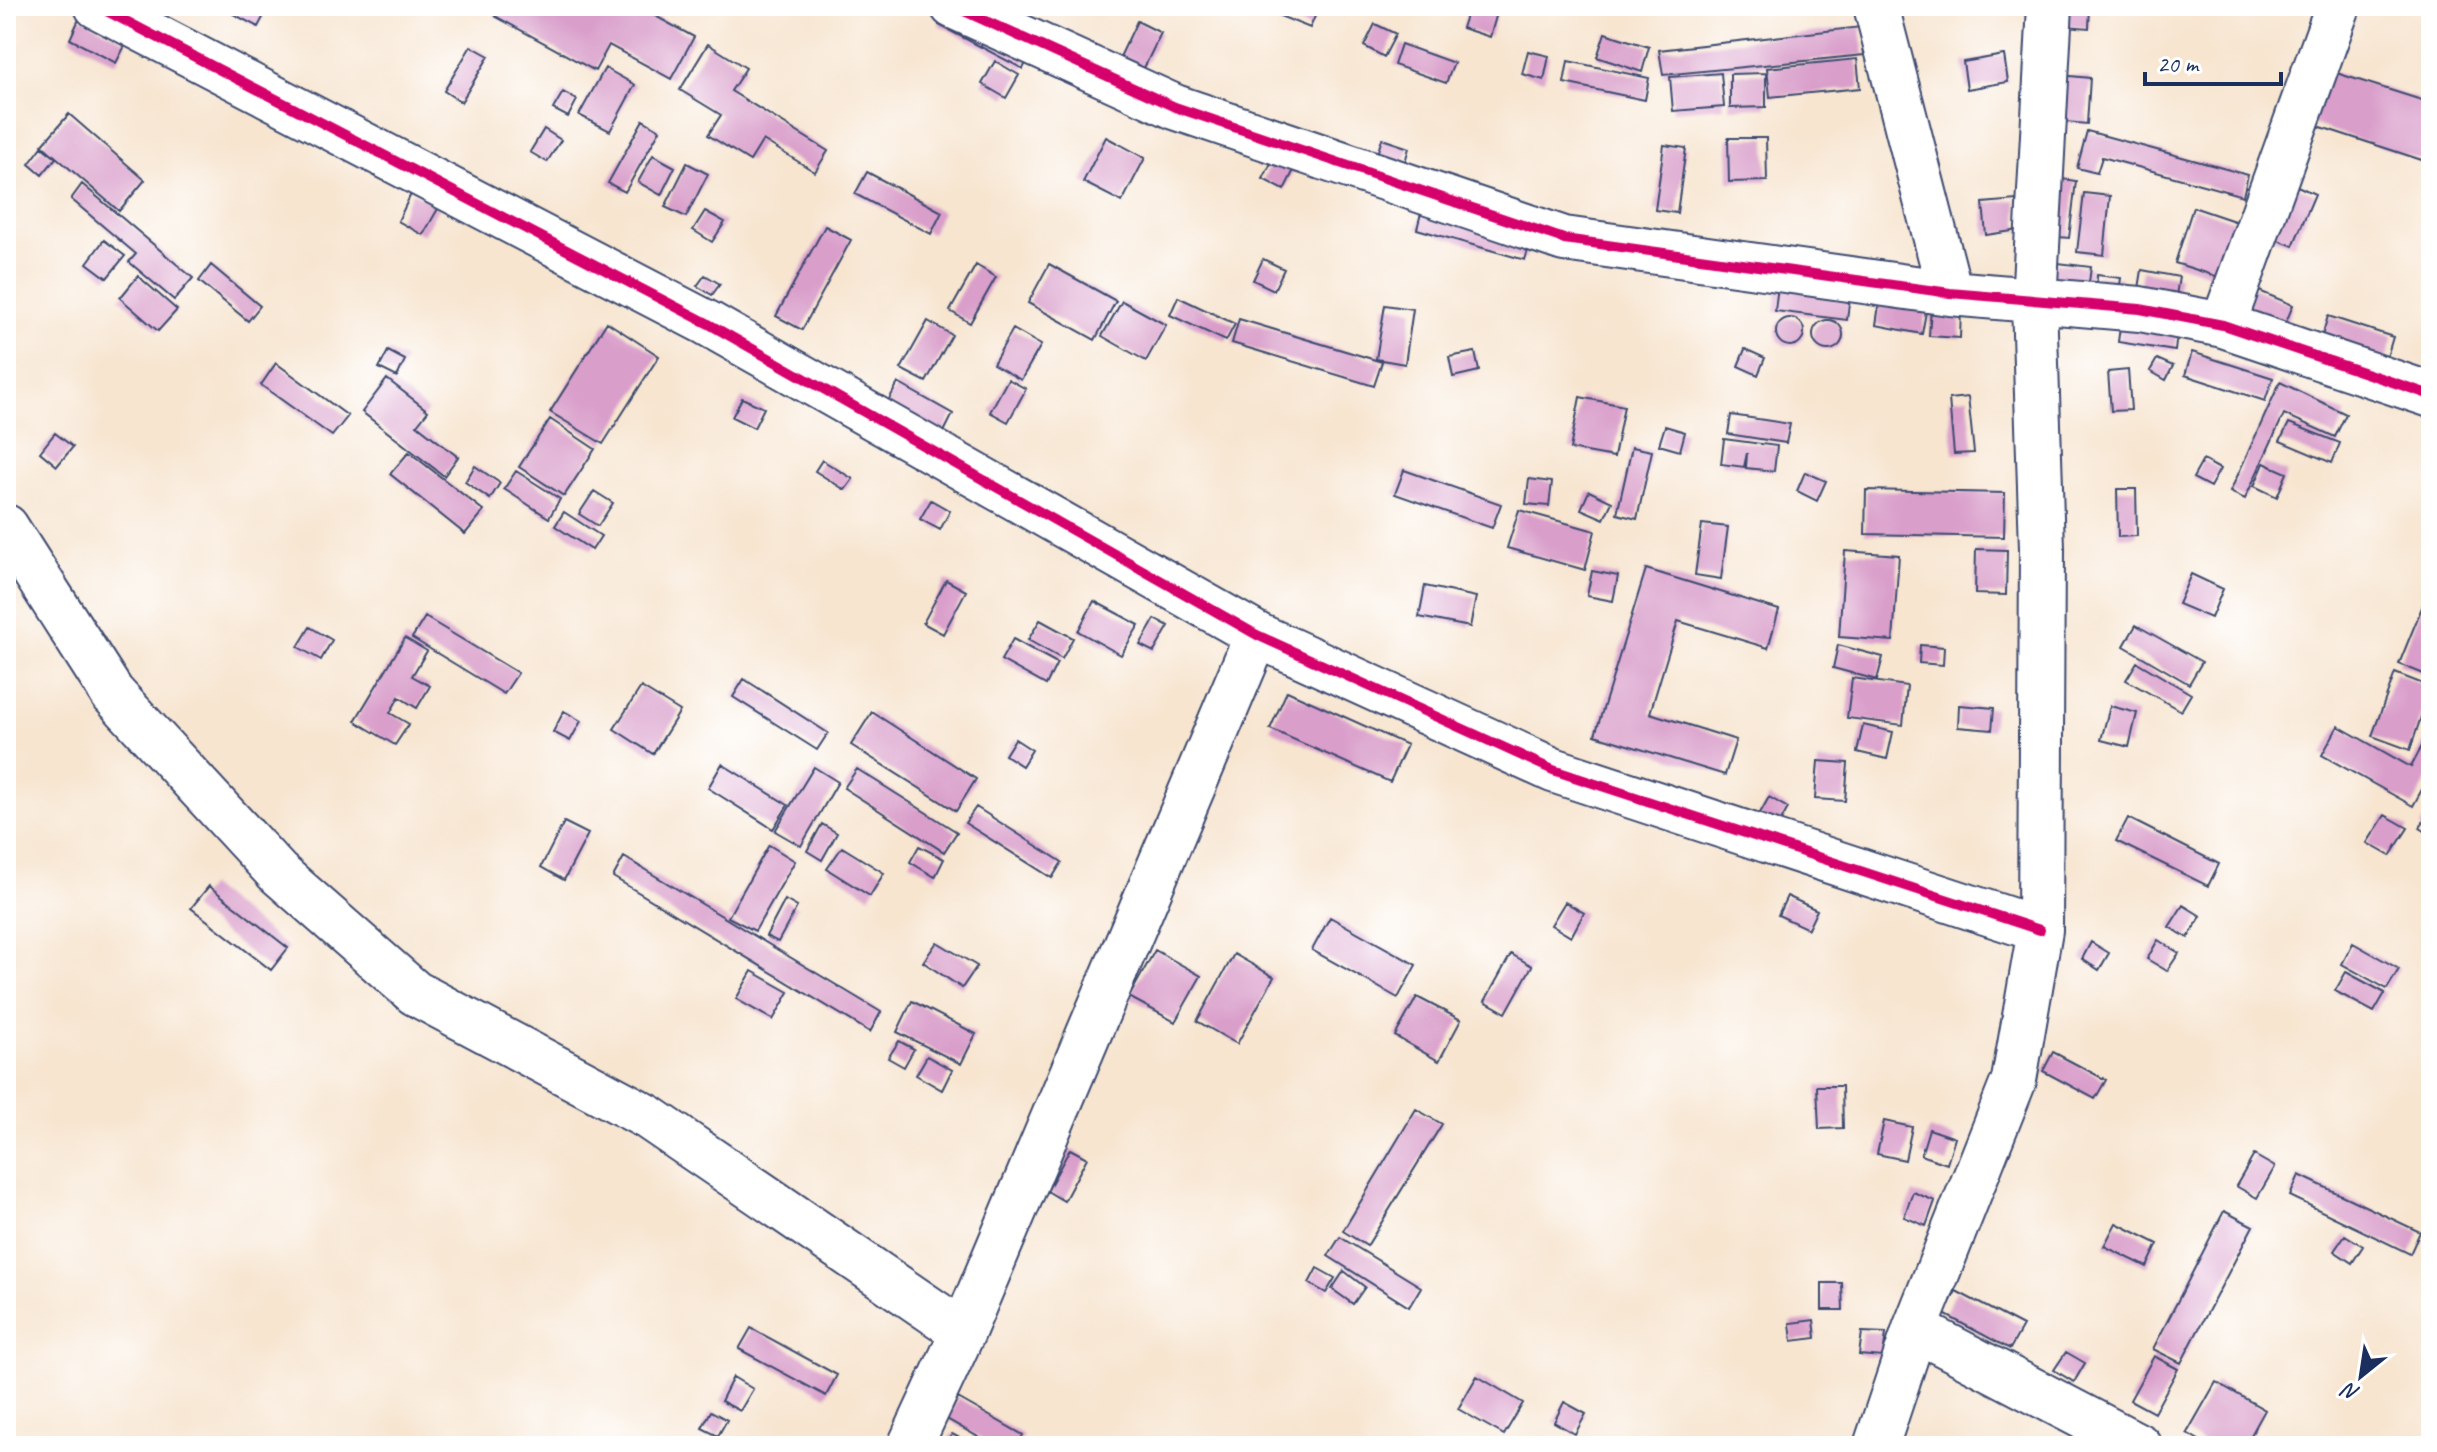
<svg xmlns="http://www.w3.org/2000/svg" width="2437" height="1452" font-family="Caveat,sans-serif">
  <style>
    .building { fill: #d99eca }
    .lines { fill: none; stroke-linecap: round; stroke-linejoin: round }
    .street-casing { stroke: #3c4a6f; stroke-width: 48 }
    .street { stroke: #fff; stroke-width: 44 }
    .cycleway-casing { stroke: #fff; stroke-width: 15 }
    .cycleway { stroke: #d6006c; stroke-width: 10 }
  </style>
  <rect width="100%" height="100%" fill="#fff"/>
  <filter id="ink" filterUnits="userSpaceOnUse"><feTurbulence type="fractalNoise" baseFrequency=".0125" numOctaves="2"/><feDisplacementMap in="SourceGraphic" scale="16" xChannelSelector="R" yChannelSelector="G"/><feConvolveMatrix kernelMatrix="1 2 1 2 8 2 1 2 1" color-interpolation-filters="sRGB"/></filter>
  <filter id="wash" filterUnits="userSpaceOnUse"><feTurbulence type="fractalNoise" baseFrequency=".006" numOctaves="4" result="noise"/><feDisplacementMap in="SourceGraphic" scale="32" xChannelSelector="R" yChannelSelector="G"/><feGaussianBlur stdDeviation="1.8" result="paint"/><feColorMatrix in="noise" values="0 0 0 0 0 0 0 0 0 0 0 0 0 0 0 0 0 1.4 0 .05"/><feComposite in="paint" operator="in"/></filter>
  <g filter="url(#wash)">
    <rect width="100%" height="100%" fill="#f7e5d0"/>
    <g id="blocks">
      <path class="building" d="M 218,6 L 269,6 L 258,27 Z
        M 500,6 L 637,6 L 694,37 L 671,79 L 609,45 L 595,71 L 495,16 Z
        M 947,6 L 1032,51 L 1023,69 L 939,25 Z
        M 1255,6 L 1312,6 L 1318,9 L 1310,28 Z
        M 1469,6 L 1499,6 L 1490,37 L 1462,28 Z
        M 2067,6 L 2090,6 L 2089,28 L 2066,26 Z
        M 80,17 L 127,42 L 116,63 L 70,39 Z
        M 1137,21 L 1161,33 L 1144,68 L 1120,57 Z
        M 1375,24 L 1396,34 L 1384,57 L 1364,46 Z
        M 1861,27 L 1864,55 L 1663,75 L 1659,50 Z
        M 1605,33 L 1649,47 L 1642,72 L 1597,57 Z
        M 708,44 L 746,68 L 731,91 L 828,151 L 815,172 L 763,140 L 750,161 L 708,135 L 721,115 L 680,90 Z
        M 1401,44 L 1454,63 L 1446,83 L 1394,65 Z
        M 471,46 L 489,56 L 461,102 L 444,91 Z
        M 1528,51 L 1549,56 L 1544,80 L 1522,74 Z
        M 2004,55 L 2008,82 L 1967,89 L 1963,62 Z
        M 1857,59 L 1860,88 L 1770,97 L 1767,68 Z
        M 995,61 L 1019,75 L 1006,98 L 982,84 Z
        M 1568,61 L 1649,78 L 1645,100 L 1564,83 Z
        M 605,68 L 635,85 L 610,131 L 579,115 Z
        M 2330,71 L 2431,103 L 2431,163 L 2312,124 Z
        M 1721,73 L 1724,107 L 1673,111 L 1670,77 Z
        M 1766,73 L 1766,107 L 1730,108 L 1730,74 Z
        M 2060,75 L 2090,78 L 2087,124 L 2056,121 Z
        M 563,92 L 577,100 L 568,117 L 553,109 Z
        M 69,114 L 145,180 L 119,211 L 42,145 Z
        M 643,120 L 660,130 L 625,192 L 608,183 Z
        M 544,129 L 561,140 L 547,162 L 530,152 Z
        M 2087,131 L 2248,175 L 2243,196 L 2102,157 L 2097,173 L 2077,168 Z
        M 1106,137 L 1145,158 L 1122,202 L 1083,182 Z
        M 1728,138 L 1766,138 L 1767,181 L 1729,182 Z
        M 1382,139 L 1409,148 L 1403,169 L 1375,160 Z
        M 1664,145 L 1686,148 L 1677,213 L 1655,210 Z
        M 42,147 L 56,158 L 42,175 L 29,164 Z
        M 653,155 L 675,167 L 661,195 L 638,182 Z
        M 1273,159 L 1294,170 L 1284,190 L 1263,179 Z
        M 687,163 L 708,174 L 686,217 L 665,207 Z
        M 867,172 L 942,212 L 931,234 L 855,194 Z
        M 2056,178 L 2076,181 L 2069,238 L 2048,236 Z
        M 2282,179 L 2315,194 L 2293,246 L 2260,233 Z
        M 82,184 L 193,278 L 174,300 L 129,262 L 136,254 L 71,199 Z
        M 412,192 L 439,207 L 423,235 L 398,221 Z
        M 2084,193 L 2110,196 L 2104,255 L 2077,252 Z
        M 2016,200 L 2019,230 L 1986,235 L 1983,203 Z
        M 1423,205 L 1532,237 L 1525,260 L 1417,229 Z
        M 2193,207 L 2240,223 L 2222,278 L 2175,263 Z
        M 705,211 L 725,222 L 712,242 L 693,230 Z
        M 825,226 L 851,240 L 802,330 L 776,316 Z
        M 104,240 L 125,256 L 107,278 L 87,263 Z
        M 1263,259 L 1284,269 L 1274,290 L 1253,280 Z
        M 2050,262 L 2091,267 L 2088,290 L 2047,284 Z
        M 1049,264 L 1116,301 L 1095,340 L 1028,303 Z
        M 211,265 L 260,306 L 248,321 L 199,281 Z
        M 976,265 L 996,277 L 970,323 L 950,311 Z
        M 2142,270 L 2179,277 L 2175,302 L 2138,295 Z
        M 705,275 L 720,284 L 712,295 L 697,286 Z
        M 2097,275 L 2121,278 L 2118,299 L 2095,295 Z
        M 138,276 L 177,310 L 158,331 L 120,298 Z
        M 1779,276 L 1851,285 L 1847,320 L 1775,311 Z
        M 2252,288 L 2293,305 L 2283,330 L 2243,312 Z
        M 1178,297 L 1235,324 L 1226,341 L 1170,315 Z
        M 1880,298 L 1927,306 L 1922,334 L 1876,325 Z
        M 1122,301 L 1166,325 L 1146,361 L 1102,336 Z
        M 1385,305 L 1413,309 L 1405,364 L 1376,359 Z
        M 1931,307 L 1961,309 L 1960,338 L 1929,336 Z
        M 2328,316 L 2393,337 L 2384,367 L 2319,346 Z
        M1776 332a14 14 0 1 1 28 0a14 14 0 1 1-28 0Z
        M 1239,319 L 1382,362 L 1374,386 L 1232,343 Z
        M 2121,319 L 2178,326 L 2175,351 L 2118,342 Z
        M1813 335a15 15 0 1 1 30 0a15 15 0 1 1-30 0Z
        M 928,321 L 952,335 L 926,382 L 901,369 Z
        M 607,322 L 659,356 L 603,444 L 550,412 Z
        M 1013,329 L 1041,345 L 1021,380 L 993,364 Z
        M 1745,349 L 1765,358 L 1758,375 L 1738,366 Z
        M 388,351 L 405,360 L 397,377 L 379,368 Z
        M 1475,352 L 1479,371 L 1453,377 L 1449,357 Z
        M 2192,352 L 2273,378 L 2265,401 L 2185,375 Z
        M 2157,359 L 2173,366 L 2166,380 L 2150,371 Z
        M 276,363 L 348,416 L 332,436 L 261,385 Z
        M 2128,370 L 2131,410 L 2111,411 L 2108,372 Z
        M 387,379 L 428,411 L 417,425 L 458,457 L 444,476 L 362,412 Z
        M 1008,379 L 1026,389 L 1008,422 L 990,412 Z
        M 2280,382 L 2346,414 L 2335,437 L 2284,414 L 2245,499 L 2230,492 Z
        M 898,383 L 953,414 L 943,434 L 887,403 Z
        M 1580,397 L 1624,406 L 1614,457 L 1570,449 Z
        M 1968,397 L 1974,453 L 1954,454 L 1949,399 Z
        M 742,398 L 764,408 L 754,428 L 732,417 Z
        M 1731,415 L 1790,424 L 1786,443 L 1728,434 Z
        M 550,419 L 595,449 L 564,496 L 519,467 Z
        M 2289,423 L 2340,443 L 2332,463 L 2280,441 Z
        M 1665,426 L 1685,432 L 1680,451 L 1659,445 Z
        M 55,433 L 73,447 L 57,466 L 40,452 Z
        M 1724,439 L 1777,446 L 1774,471 L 1746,468 L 1747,453 L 1744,467 L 1721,464 Z
        M 1632,447 L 1652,451 L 1637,519 L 1617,514 Z
        M 409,452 L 484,511 L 465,534 L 390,474 Z
        M 822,460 L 853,479 L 845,490 L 815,471 Z
        M 2203,460 L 2220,469 L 2210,487 L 2193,478 Z
        M 2264,463 L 2287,473 L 2277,497 L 2254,486 Z
        M 475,466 L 500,483 L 490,499 L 465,482 Z
        M 1404,470 L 1501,504 L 1492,528 L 1395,494 Z
        M 516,471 L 560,499 L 549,518 L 504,489 Z
        M 1805,472 L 1826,481 L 1817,501 L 1797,491 Z
        M 1529,479 L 1552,482 L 1549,506 L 1526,504 Z
        M 2117,489 L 2136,489 L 2137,536 L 2118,537 Z
        M 1866,490 L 2005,493 L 2004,537 L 1865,534 Z
        M 594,491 L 613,503 L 598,526 L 579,514 Z
        M 1589,491 L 1612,502 L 1604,519 L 1581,509 Z
        M 931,500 L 950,511 L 940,530 L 920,519 Z
        M 1519,510 L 1595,531 L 1585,570 L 1507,548 Z
        M 564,512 L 601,536 L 592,550 L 555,526 Z
        M 1702,524 L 1728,527 L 1721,579 L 1695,575 Z
        M 1976,549 L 2007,550 L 2006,595 L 1975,594 Z
        M 1845,551 L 1899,555 L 1893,641 L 1839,637 Z
        M 1646,569 L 1779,610 L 1768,648 L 1678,621 L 1650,713 L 1736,740 L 1725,775 L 1595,735 Z
        M 1592,571 L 1618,576 L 1613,601 L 1587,596 Z
        M 2191,574 L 2223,589 L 2211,618 L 2178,604 Z
        M 946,580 L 966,591 L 943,634 L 923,623 Z
        M 2431,585 L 2431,677 L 2399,664 Z
        M 1425,586 L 1476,597 L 1470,627 L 1419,617 Z
        M 1094,601 L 1139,625 L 1121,655 L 1078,631 Z
        M 425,617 L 518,673 L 504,694 L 412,638 Z
        M 1155,619 L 1169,626 L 1154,652 L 1140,645 Z
        M 1040,620 L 1073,638 L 1062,659 L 1028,640 Z
        M 2136,625 L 2202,662 L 2189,684 L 2124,646 Z
        M 310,627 L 332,640 L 321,660 L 298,647 Z
        M 405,638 L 427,651 L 412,676 L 430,686 L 417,708 L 399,697 L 390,713 L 409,724 L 395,745 L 355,721 Z
        M 1013,639 L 1057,663 L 1046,685 L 1001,660 Z
        M 1838,645 L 1883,657 L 1877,680 L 1833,668 Z
        M 1920,645 L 1944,647 L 1943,665 L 1919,663 Z
        M 2137,662 L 2191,694 L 2181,711 L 2126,680 Z
        M 2395,673 L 2431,687 L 2410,750 L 2372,736 Z
        M 1852,678 L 1907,686 L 1903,725 L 1847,718 Z
        M 744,679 L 828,733 L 817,750 L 733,697 Z
        M 641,687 L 680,711 L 653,754 L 614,729 Z
        M 1287,691 L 1407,745 L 1390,782 L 1270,729 Z
        M 1959,705 L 1994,708 L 1992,730 L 1958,727 Z
        M 2110,706 L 2137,713 L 2129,747 L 2101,740 Z
        M 564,711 L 581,721 L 570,741 L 553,732 Z
        M 872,712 L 976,779 L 956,811 L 851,745 Z
        M 1863,725 L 1893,732 L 1887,759 L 1857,752 Z
        M 2338,726 L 2411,767 L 2431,729 L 2431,773 L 2413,806 L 2322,755 Z
        M 1015,739 L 1032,750 L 1022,766 L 1005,755 Z
        M 1818,761 L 1848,763 L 1845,801 L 1815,799 Z
        M 722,764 L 788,805 L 773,829 L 708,788 Z
        M 814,767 L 838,782 L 801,846 L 775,831 Z
        M 857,769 L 957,832 L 944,852 L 844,788 Z
        M 1769,797 L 1788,808 L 1778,826 L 1759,815 Z
        M 976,807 L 1062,862 L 1052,878 L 965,823 Z
        M 2431,807 L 2431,835 L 2420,828 Z
        M 2385,815 L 2408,828 L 2390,856 L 2367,843 Z
        M 2128,818 L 2219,864 L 2208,886 L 2116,841 Z
        M 564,822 L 588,834 L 564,880 L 541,867 Z
        M 822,824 L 837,833 L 822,860 L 807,851 Z
        M 769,845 L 795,861 L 755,931 L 728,917 Z
        M 919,846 L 944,859 L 935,877 L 910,862 Z
        M 842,847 L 884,873 L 870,896 L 827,869 Z
        M 624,857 L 881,1012 L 870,1032 L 613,877 Z
        M 209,886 L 288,948 L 271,970 L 191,908 Z
        M 1787,896 L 1817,910 L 1808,929 L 1778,915 Z
        M 785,900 L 797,907 L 778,942 L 766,936 Z
        M 1565,902 L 1584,913 L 1571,937 L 1551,925 Z
        M 2183,905 L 2201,916 L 2188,938 L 2169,927 Z
        M 1330,917 L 1416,965 L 1398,998 L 1312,950 Z
        M 2158,940 L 2179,953 L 2167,971 L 2147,959 Z
        M 937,942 L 977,966 L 962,988 L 923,962 Z
        M 2091,942 L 2109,953 L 2099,970 L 2082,959 Z
        M 2353,943 L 2399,969 L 2387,989 L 2342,964 Z
        M 1155,950 L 1201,976 L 1175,1022 L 1129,997 Z
        M 1234,954 L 1274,977 L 1237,1044 L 1197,1021 Z
        M 1511,954 L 1532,966 L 1506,1013 L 1485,1001 Z
        M 752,971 L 789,992 L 773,1020 L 736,999 Z
        M 2346,972 L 2385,993 L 2374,1012 L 2335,991 Z
        M 1417,997 L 1461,1020 L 1439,1061 L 1395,1036 Z
        M 912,1001 L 976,1034 L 961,1064 L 897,1032 Z
        M 899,1041 L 914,1049 L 904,1067 L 888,1058 Z
        M 2053,1052 L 2106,1080 L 2095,1099 L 2043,1071 Z
        M 927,1056 L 952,1070 L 942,1090 L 916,1075 Z
        M 1817,1086 L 1842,1086 L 1843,1128 L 1819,1129 Z
        M 1416,1109 L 1442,1124 L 1367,1246 L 1343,1231 Z
        M 1884,1121 L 1912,1127 L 1905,1160 L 1877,1154 Z
        M 1929,1129 L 1955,1138 L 1947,1164 L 1921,1155 Z
        M 1070,1149 L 1087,1158 L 1064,1201 L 1047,1191 Z
        M 2254,1155 L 2275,1167 L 2257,1198 L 2236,1186 Z
        M 2299,1175 L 2420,1232 L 2410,1254 L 2290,1196 Z
        M 1913,1192 L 1935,1201 L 1926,1226 L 1904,1217 Z
        M 2224,1211 L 2253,1226 L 2181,1363 L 2153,1349 Z
        M 2116,1223 L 2158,1244 L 2147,1267 L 2104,1246 Z
        M 2345,1235 L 2363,1246 L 2352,1263 L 2334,1251 Z
        M 1340,1237 L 1421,1287 L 1409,1307 L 1328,1256 Z
        M 1317,1268 L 1335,1278 L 1326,1293 L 1309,1283 Z
        M 1344,1271 L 1365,1287 L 1353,1304 L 1332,1289 Z
        M 1822,1283 L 1842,1283 L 1843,1310 L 1822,1310 Z
        M 1956,1291 L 2023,1326 L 2010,1349 L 1944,1314 Z
        M 1814,1320 L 1816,1338 L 1792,1341 L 1790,1323 Z
        M 751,1328 L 837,1375 L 826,1396 L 739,1349 Z
        M 1862,1332 L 1886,1333 L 1883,1357 L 1859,1355 Z
        M 2066,1352 L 2085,1363 L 2074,1382 L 2054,1370 Z
        M 2154,1356 L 2178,1369 L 2154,1413 L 2130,1400 Z
        M 1477,1376 L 1523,1403 L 1504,1435 L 1458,1409 Z
        M 733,1377 L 753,1389 L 740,1411 L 721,1401 Z
        M 2216,1382 L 2265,1410 L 2245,1446 L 2209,1446 L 2187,1433 Z
        M 958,1398 L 1023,1435 L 1017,1446 L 994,1446 L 947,1419 Z
        M 1564,1402 L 1586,1414 L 1575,1434 L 1554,1422 Z
        M 711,1411 L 727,1420 L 718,1436 L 702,1428 Z
        M 952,1434 L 971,1444 L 970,1446 L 945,1446 Z"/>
    </g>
  </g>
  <g filter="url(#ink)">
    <use href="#blocks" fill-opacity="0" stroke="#3c4a6f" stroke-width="2"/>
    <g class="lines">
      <g class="street-casing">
        <path id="street" d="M 97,6 L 707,323 L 1257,635 L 1553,770 L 2040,930
          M 953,6 L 1175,107 L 1564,239 L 1950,293 L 2140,309 L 2223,325 L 2431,395
          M 1876,6 L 1950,293
          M 2223,325 L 2338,6
          M 6,527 L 112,693 L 277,872 L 415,993 L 648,1117 L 963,1332
          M 1915,1329 L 2139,1446
          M 910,1446 L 963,1332 L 1257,635
          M 1876,1446 L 1915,1329 L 2014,1080 L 2040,930 L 2042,548 L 2034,302 L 2050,6"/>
      </g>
      <use href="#street" class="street"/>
      <g class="cycleway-casing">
        <path id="cycleway" d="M 97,6 L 707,323 L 1257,635 L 1553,770 L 2040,930
          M 953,6 L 1175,107 L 1564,239 L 1950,293 L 2140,309 L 2223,325 L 2431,395"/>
      </g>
      <use href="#cycleway" class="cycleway"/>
    </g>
  </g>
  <rect width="2437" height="1452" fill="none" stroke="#fff" stroke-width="32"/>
  <g transform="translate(2361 1376) rotate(210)" stroke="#ffffff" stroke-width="6" paint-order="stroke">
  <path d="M0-6L14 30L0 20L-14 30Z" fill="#1b2f5e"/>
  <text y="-12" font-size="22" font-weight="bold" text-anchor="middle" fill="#1b2f5e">N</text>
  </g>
  <path d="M2145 72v12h136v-12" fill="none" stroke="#1b2f5e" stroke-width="4"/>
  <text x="2157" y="72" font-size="24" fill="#1b2f5e" stroke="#ffffff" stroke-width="6" paint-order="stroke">20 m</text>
</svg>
